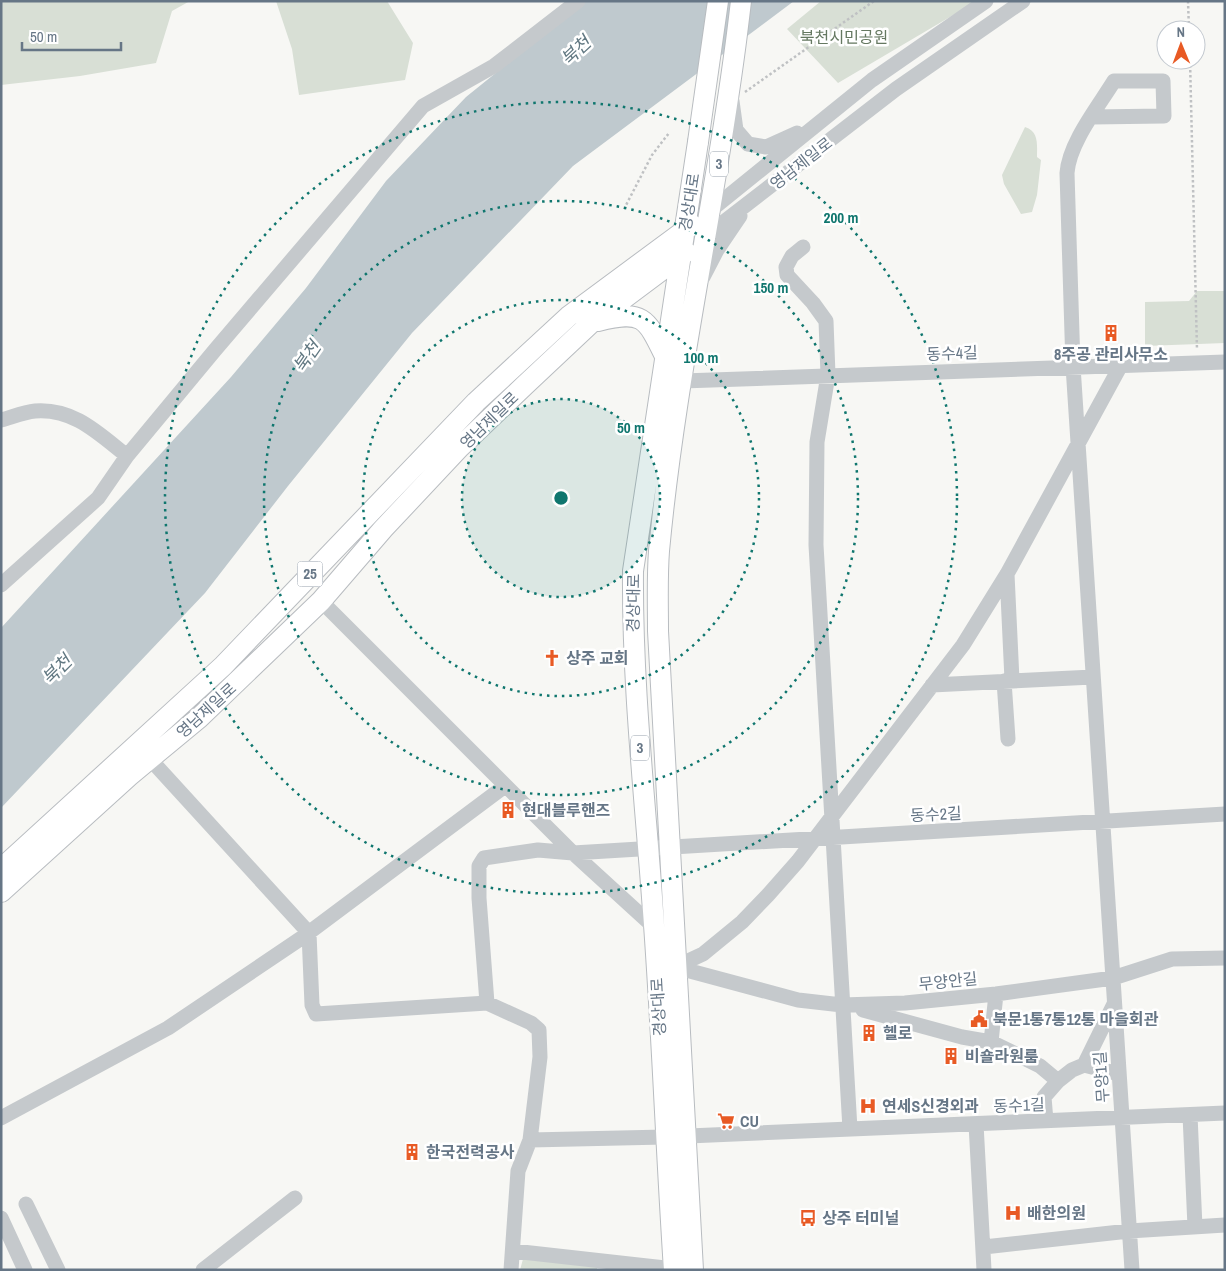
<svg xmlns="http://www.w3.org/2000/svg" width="1226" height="1271" font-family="'Archivo Narrow','Noto Sans KR',sans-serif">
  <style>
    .green { fill: #d8dfd5 }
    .water { fill: #bfc9ce }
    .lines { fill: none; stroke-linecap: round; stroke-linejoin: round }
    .major-casing { stroke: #b8bcc0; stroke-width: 22 }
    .path { stroke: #bfc1c3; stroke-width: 2.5; stroke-dasharray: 2.5 2.5; stroke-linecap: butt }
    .minor { stroke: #c5c9cc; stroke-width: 15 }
    .major { stroke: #fff; stroke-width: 20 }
    .major-bridge-casing { stroke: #b8bcc0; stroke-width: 22; stroke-linecap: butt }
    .major-bridge { stroke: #fff; stroke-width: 20 }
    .ring { fill: none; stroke: #0f766e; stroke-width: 2.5; stroke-dasharray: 2.5 5 }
    .labels { text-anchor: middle; stroke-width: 5; stroke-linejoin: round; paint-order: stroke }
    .shield { fill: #fff; stroke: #949faa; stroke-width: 1 }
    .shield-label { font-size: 15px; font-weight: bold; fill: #667686 }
    .park-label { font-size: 16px; fill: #657861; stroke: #fff }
    .street-label { font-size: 16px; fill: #667686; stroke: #fff }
    .poi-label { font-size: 16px; font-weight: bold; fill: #667686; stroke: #fff; text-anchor: start }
    .water-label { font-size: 18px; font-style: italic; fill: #617882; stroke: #fff }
    .centre { fill: #0f766e; stroke: #fff; stroke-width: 2.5 }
    .ring-label { font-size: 15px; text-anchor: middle; font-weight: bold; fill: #0f766e; stroke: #fff; stroke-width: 5; stroke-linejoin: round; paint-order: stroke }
  </style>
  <rect width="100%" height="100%" fill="#f7f7f4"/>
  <path class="green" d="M 1,1 L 190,1 L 172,11 L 156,63 L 80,76 L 1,85 Z
    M 276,1 L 387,1 L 413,43 L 405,80 L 299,95 L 292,49 Z
    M 821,1 L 977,1 L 838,83 L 787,29 Z
    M 1025,127 C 1039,131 1037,145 1037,157 L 1041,160 L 1037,195 L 1032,212 L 1021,214 L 1004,184 L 1002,175 Z
    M 1197,291 L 1225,291 L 1225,343 L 1145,346 L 1145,302 L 1189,301 Z
    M 523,1259 L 597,1267 L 597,1270 L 520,1270 Z"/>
  <path class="water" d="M 585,1 L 794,1 L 573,166 L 412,333 L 288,486 L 205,593 L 1,808 L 1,628 L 231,377 L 306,288 L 386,181 L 466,97 Z"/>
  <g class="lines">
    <g class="major-casing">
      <path id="major" d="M 598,321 C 643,310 646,317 665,356
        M 1,869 L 223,666 L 476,402 L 569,316 L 692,225
        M 1,892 L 129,776 L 199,718 L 321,601 L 383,529 L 460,447 L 525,385 L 591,323 L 686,252
        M 674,1270 C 666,1150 662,1030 653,911 C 645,798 632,685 633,571 L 698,142
        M 693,1270 L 658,631 C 658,604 657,577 659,551 C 676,367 720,185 741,1"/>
    </g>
    <path class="path" d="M 1188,1 L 1189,30
      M 1190,60 L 1197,350
      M 745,92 L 874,1
      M 624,209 L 652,155 L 669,133"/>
    <path class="minor" d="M 732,101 L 736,130 L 748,144 L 766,147 L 797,133
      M 1092,117 L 1164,116 L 1163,81 L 1114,81 C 1098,107 1069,143 1067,173 L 1073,366 L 1132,1270
      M 711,210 L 872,80 L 986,1
      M 707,235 L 896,89 L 1023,1
      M 803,247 L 792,256 L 786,267 L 787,275 L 813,303 L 826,321 L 828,375 L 817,442 L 816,545 L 850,1129
      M 703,277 L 717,250 L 740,216
      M 682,381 L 1225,362
      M 1,420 C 12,417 24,412 35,411 C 74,408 99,434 127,456
      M 1007,574 L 1012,680
      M 1,585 L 98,498 L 127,456 L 215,350 L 423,106 L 494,66 L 578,1
      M 321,601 L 573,853 L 654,927
      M 1004,681 L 1008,739
      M 932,685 L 1093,677
      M 150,759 L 309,933 L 312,1005 L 316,1014 L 487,1003
      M 675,967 L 703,954 L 742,922 L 768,895 L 798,861 L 963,645 L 1007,574 L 1121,365
      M 675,967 L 798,1000 L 842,1005 L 905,1003 L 996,994 L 1113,978 L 1172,959 L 1225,958
      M 863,1010 L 962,1037 L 991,1042 L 1040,1066 L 1058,1081 L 1044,1097 L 1046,1121
      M 991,1042 L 996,994
      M 1084,1065 L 1119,1074
      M 1058,1081 L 1072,1070 L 1084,1065 L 1114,1004
      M 1190,1115 L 1195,1227
      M 1,1118 L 168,1028 L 303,937 L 505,786
      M 976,1124 L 984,1270
      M 530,1140 L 665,1137 L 1225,1113
      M 26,1204 L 58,1270
      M 1,1218 L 25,1270
      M 984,1247 L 1129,1231 L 1225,1225
      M 513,1251 L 674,1269
      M 203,1270 L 295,1198
      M 511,1270 L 518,1171 L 530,1140 L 540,1057 L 539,1030 L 531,1023 L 487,1003 L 479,898 L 479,866 L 484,858 L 538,850 L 573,853 L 1225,814"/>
    <use href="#major" class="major"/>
    <g class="major-bridge-casing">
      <path id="major-bridge" d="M 698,142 L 718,1"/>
    </g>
    <use href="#major-bridge" class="major-bridge"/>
  </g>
  <circle cx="561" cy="498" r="99" fill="#0f766e" fill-opacity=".12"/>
  <g class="ring">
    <circle cx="561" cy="498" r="99"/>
    <circle cx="561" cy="498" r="198"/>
    <circle cx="561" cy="498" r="297"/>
    <circle cx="561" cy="498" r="396"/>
  </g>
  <defs>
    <g id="building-bare" transform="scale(1.35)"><path d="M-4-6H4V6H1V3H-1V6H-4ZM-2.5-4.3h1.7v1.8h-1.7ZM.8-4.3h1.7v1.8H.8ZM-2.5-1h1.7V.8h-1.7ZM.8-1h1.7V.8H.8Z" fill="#e85a24" stroke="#fff" stroke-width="2.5" paint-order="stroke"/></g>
    <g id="church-bare" transform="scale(1.35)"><path d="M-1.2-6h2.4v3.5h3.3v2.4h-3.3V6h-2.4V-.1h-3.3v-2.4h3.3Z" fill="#e85a24" stroke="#fff" stroke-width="2.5" paint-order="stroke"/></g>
    <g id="civic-bare" transform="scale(1.35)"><path d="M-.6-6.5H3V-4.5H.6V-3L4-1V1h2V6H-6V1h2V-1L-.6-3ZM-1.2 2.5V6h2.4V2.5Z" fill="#e85a24" stroke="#fff" stroke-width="2.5" paint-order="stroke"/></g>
    <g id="hospital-bare" transform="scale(1.35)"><path d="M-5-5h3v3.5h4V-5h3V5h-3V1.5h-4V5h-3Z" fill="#e85a24" stroke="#fff" stroke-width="2.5" paint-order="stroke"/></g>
    <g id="supermarket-bare" transform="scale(1.35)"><path d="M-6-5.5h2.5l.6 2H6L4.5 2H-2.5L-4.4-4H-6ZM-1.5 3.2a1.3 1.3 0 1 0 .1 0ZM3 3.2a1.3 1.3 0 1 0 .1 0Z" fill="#e85a24" stroke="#fff" stroke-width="2.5" paint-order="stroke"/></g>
    <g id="bus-bare" transform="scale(1.35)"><path d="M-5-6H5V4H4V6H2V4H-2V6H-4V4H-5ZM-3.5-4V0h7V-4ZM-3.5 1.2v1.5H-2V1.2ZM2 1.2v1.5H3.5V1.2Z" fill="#e85a24" stroke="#fff" stroke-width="2.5" paint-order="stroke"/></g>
  </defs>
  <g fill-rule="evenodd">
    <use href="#building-bare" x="1111" y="333"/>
    <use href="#church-bare" x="552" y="658"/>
    <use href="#building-bare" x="508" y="810"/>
    <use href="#civic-bare" x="979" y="1019"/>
    <use href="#building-bare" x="869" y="1033"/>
    <use href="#building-bare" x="951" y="1056"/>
    <use href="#hospital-bare" x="868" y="1106"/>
    <use href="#supermarket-bare" x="726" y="1121"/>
    <use href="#building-bare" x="412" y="1152"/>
    <use href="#hospital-bare" x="1013" y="1213"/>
    <use href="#bus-bare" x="808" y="1218"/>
  </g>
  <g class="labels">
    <g class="shield">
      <rect x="710" y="151.5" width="18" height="25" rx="4"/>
      <rect x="297.5" y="561.5" width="25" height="25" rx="4"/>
      <rect x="631" y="735.5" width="18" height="25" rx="4"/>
    </g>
    <g class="shield-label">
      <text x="719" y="169">3</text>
      <text x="310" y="579">25</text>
      <text x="640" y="753">3</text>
    </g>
    <g class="park-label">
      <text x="844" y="43">북천시민공원</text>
    </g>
    <g class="street-label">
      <text transform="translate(801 163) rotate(-38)" y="6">영남제일로</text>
      <text transform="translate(689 202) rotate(-81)" y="6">경상대로</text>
      <text transform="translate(952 353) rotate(-2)" y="6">동수4길</text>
      <text transform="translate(489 420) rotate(-44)" y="6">영남제일로</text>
      <text transform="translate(633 603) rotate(-89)" y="6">경상대로</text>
      <text transform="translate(206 710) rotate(-42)" y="6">영남제일로</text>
      <text transform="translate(936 814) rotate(-3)" y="6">동수2길</text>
      <text transform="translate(948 981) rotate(-6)" y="6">무양안길</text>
      <text transform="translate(658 1007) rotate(-93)" y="6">경상대로</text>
      <text transform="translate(1101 1077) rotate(-94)" y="6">무양1길</text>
      <text transform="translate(1019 1105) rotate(-2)" y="6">동수1길</text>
    </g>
    <g class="poi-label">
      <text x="1111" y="360" text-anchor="middle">8주공 관리사무소</text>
      <text x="566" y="664">상주 교회</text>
      <text x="522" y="816">현대블루핸즈</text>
      <text x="993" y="1025">북문1통7통12통 마을회관</text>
      <text x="883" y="1039">헬로</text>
      <text x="965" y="1062">비숄라원룸</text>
      <text x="882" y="1112">연세S신경외과</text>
      <text x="740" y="1127">CU</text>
      <text x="426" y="1158">한국전력공사</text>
      <text x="1027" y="1219">배한의원</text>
      <text x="822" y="1224">상주 터미널</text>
    </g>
    <g class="water-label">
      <text transform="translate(576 51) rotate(-43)" y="6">북천</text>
      <text transform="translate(307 357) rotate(-55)" y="6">북천</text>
      <text transform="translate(57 670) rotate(-45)" y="6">북천</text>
    </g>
  </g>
  <circle cx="561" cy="498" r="8" class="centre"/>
  <g class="ring-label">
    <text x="841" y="223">200 m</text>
    <text x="771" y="293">150 m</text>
    <text x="701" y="363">100 m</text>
    <text x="631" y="433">50 m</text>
  </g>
  <rect width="1226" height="1271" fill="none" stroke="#667686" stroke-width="5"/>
  <g transform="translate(1181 45) rotate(359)"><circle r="24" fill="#ffffff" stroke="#c2c8cf"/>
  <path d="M0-4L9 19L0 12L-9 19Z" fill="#e85a24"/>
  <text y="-8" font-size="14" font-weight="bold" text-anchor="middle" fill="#667686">N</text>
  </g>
  <path d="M22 42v8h99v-8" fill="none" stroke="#667686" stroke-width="2.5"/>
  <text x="30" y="42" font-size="15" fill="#667686" stroke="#ffffff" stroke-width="4" paint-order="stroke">50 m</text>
</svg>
